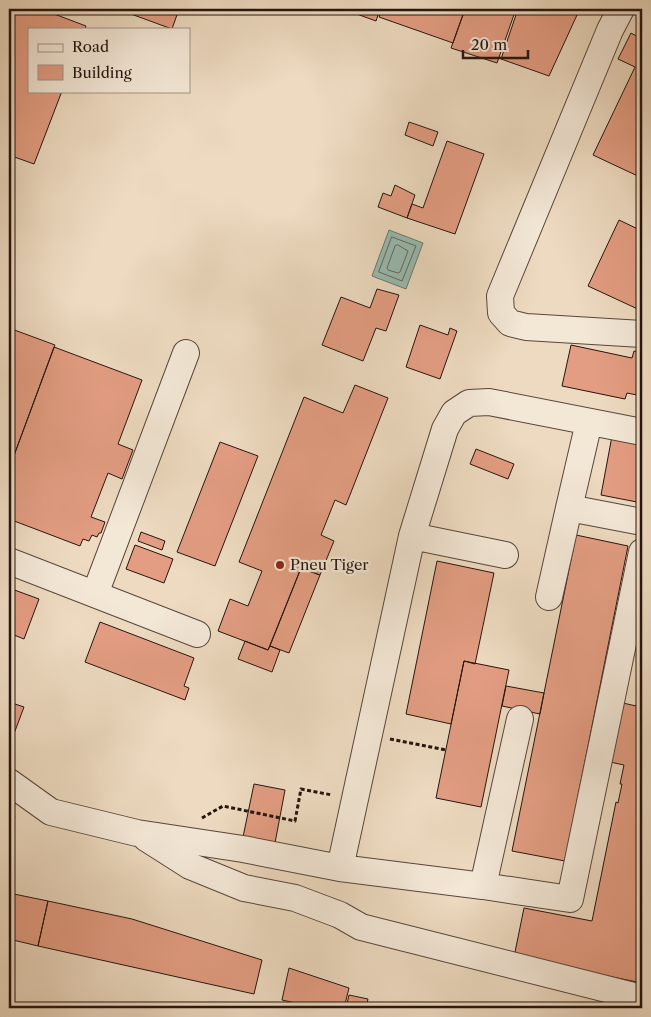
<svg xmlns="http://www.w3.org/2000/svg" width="651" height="1017" font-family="'Libre Caslon Text',serif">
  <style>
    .water { fill: #99bbb0; stroke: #6b7970 }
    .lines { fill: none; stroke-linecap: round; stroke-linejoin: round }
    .shore { stroke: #606860; stroke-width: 1 }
    .building { fill: #e39d82; stroke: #26150f }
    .minor-casing { stroke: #58463b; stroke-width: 28 }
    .path { stroke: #26150f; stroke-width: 3; stroke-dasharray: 4 2.5; stroke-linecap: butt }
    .minor { stroke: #f3e7d6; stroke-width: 26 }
    .poi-dot { fill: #8f2418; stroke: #f3e7d6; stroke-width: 2 }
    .labels { text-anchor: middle; stroke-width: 4.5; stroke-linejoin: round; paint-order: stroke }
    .poi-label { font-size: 15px; fill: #26150f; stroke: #f3e7d6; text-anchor: start }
  </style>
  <rect width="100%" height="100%" fill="#eddac0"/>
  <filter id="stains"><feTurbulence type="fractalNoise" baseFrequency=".004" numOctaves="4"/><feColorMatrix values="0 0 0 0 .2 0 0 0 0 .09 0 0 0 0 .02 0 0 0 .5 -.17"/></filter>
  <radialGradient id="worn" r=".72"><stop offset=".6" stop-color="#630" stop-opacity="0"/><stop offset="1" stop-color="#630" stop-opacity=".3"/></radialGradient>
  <path class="water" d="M 389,230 L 423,243 L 406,289 L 372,276 Z"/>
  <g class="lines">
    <path class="shore" d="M 392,237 L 416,246 L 402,281 L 379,272 Z
      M 398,245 L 408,251 L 400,272 L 398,273 L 388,270 L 387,268 L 395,246 Z"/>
  </g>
  <path class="building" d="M 9,9 L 41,9 L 86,26 L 85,29 L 29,29 L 29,91 L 62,91 L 34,164 L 9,155 Z
    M 120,9 L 179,9 L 172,29 L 120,10 Z
    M 343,9 L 380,9 L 376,21 Z
    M 382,9 L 465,9 L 453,43 L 379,17 Z
    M 465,9 L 516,9 L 497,63 L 451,48 Z
    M 518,9 L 550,9 L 560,12 L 562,9 L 564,9 L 577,15 L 549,76 L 501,59 Z
    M 564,9 L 580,9 L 577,15 Z
    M 631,33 L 642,39 L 642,178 L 593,155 L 635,67 L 618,59 Z
    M 409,122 L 438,132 L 433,146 L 405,135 Z
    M 447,141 L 484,154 L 455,234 L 407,218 L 412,204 L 423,208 Z
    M 395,185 L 415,195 L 407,218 L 378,207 L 383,193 L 391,196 Z
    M 619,220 L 642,231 L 642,311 L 588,286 Z
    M 377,289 L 399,295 L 386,331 L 376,328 L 363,361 L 322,345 L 341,297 L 370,308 Z
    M 420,325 L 448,335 L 450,328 L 457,331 L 440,379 L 406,367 Z
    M 9,328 L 55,345 L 9,469 Z
    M 571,345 L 632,358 L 634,351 L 642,353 L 642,396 L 627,393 L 625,399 L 562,386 Z
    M 54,347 L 142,380 L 118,444 L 133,450 L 122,479 L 108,473 L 91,517 L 105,522 L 101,533 L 99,533 L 97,537 L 92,535 L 89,541 L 83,539 L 80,546 L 9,519 L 9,469 Z
    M 355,385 L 388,398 L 346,505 L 335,500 L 321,535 L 334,541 L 320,575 L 301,568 L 268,650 L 218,631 L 230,599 L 248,606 L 262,571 L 239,562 L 304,397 L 343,413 Z
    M 612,436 L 642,442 L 642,503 L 601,495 Z
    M 220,442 L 258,456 L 215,566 L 177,552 Z
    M 476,449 L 514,464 L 508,479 L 470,464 Z
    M 141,532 L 165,541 L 162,550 L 138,541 Z
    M 576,535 L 628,546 L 565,861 L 512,851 Z
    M 135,545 L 173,559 L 164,583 L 126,569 Z
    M 437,561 L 494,573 L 475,664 L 464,661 L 451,724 L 406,714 Z
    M 301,568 L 320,575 L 289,653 L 270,646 Z
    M 9,588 L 39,599 L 24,639 L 9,633 Z
    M 100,622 L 194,658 L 184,686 L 189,688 L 185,700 L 85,662 Z
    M 245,641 L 268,650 L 270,646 L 280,650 L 272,672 L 238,659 Z
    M 464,661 L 509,670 L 481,807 L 436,798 Z
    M 642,676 L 642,983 L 514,957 L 524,908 L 592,921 L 616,802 L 618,803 L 622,784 L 620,784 L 624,765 L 610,762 L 623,703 L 636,706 Z
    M 506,686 L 544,693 L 540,714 L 502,706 Z
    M 9,702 L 24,707 L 9,747 Z
    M 254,784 L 285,790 L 275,843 L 243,837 Z
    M 9,893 L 48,901 L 38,946 L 9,939 Z
    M 48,901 L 132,919 L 262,960 L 254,994 L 38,946 Z
    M 289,968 L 349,988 L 344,1008 L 317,1008 L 282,1000 Z
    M 349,995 L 368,999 L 366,1008 L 346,1008 Z"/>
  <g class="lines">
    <g class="minor-casing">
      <path id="minor" d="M 621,9 L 610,30 L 500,296 L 501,313 L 510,323 L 526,327 L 642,334
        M 589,422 L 569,508 L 642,522
        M 412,536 L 505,555
        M 9,561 L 197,634
        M 95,594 L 186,353
        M 549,597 L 569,508
        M 9,782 L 51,812 L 137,833 L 243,849 L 340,868 L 483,886 L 570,899 L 642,552
        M 146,838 L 190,866 L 244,888 L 295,898 L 340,915 L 361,927 L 642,998
        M 340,868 L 412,536 L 445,429 L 454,413 L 469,403 L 489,402 L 642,432
        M 483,886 L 520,719"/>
    </g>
    <path class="path" d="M 390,739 L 446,750
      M 202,818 L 223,806 L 295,821 L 301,789 L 332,795
      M 9,830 L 12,830 L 14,814"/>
    <use href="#minor" class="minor"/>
  </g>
  <circle class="poi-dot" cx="280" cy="565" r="5"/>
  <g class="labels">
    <g class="poi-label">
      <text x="290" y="570">Pneu Tiger</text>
    </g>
  </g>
  <rect width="651" height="1017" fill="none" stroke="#eddac0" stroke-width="30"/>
  <rect x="10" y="10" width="631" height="997" fill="none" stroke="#26150f" stroke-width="2.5"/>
  <rect x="15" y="15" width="621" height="987" fill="none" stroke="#26150f"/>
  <rect x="28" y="28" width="162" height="65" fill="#f3e7d6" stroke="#a19386"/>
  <rect x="38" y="44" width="25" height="8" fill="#f3e7d6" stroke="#a19386"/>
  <text x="72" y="52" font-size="15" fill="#26150f">Road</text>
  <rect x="38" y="65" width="25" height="15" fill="#e39d82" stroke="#a19386"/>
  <text x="72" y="78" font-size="15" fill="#26150f">Building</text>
  <path d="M463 50v8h65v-8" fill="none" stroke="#26150f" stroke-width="2.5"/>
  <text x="471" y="50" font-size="15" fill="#26150f" stroke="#f3e7d6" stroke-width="4" paint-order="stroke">20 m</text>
  <rect width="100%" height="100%" filter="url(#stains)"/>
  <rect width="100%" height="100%" fill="url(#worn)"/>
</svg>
